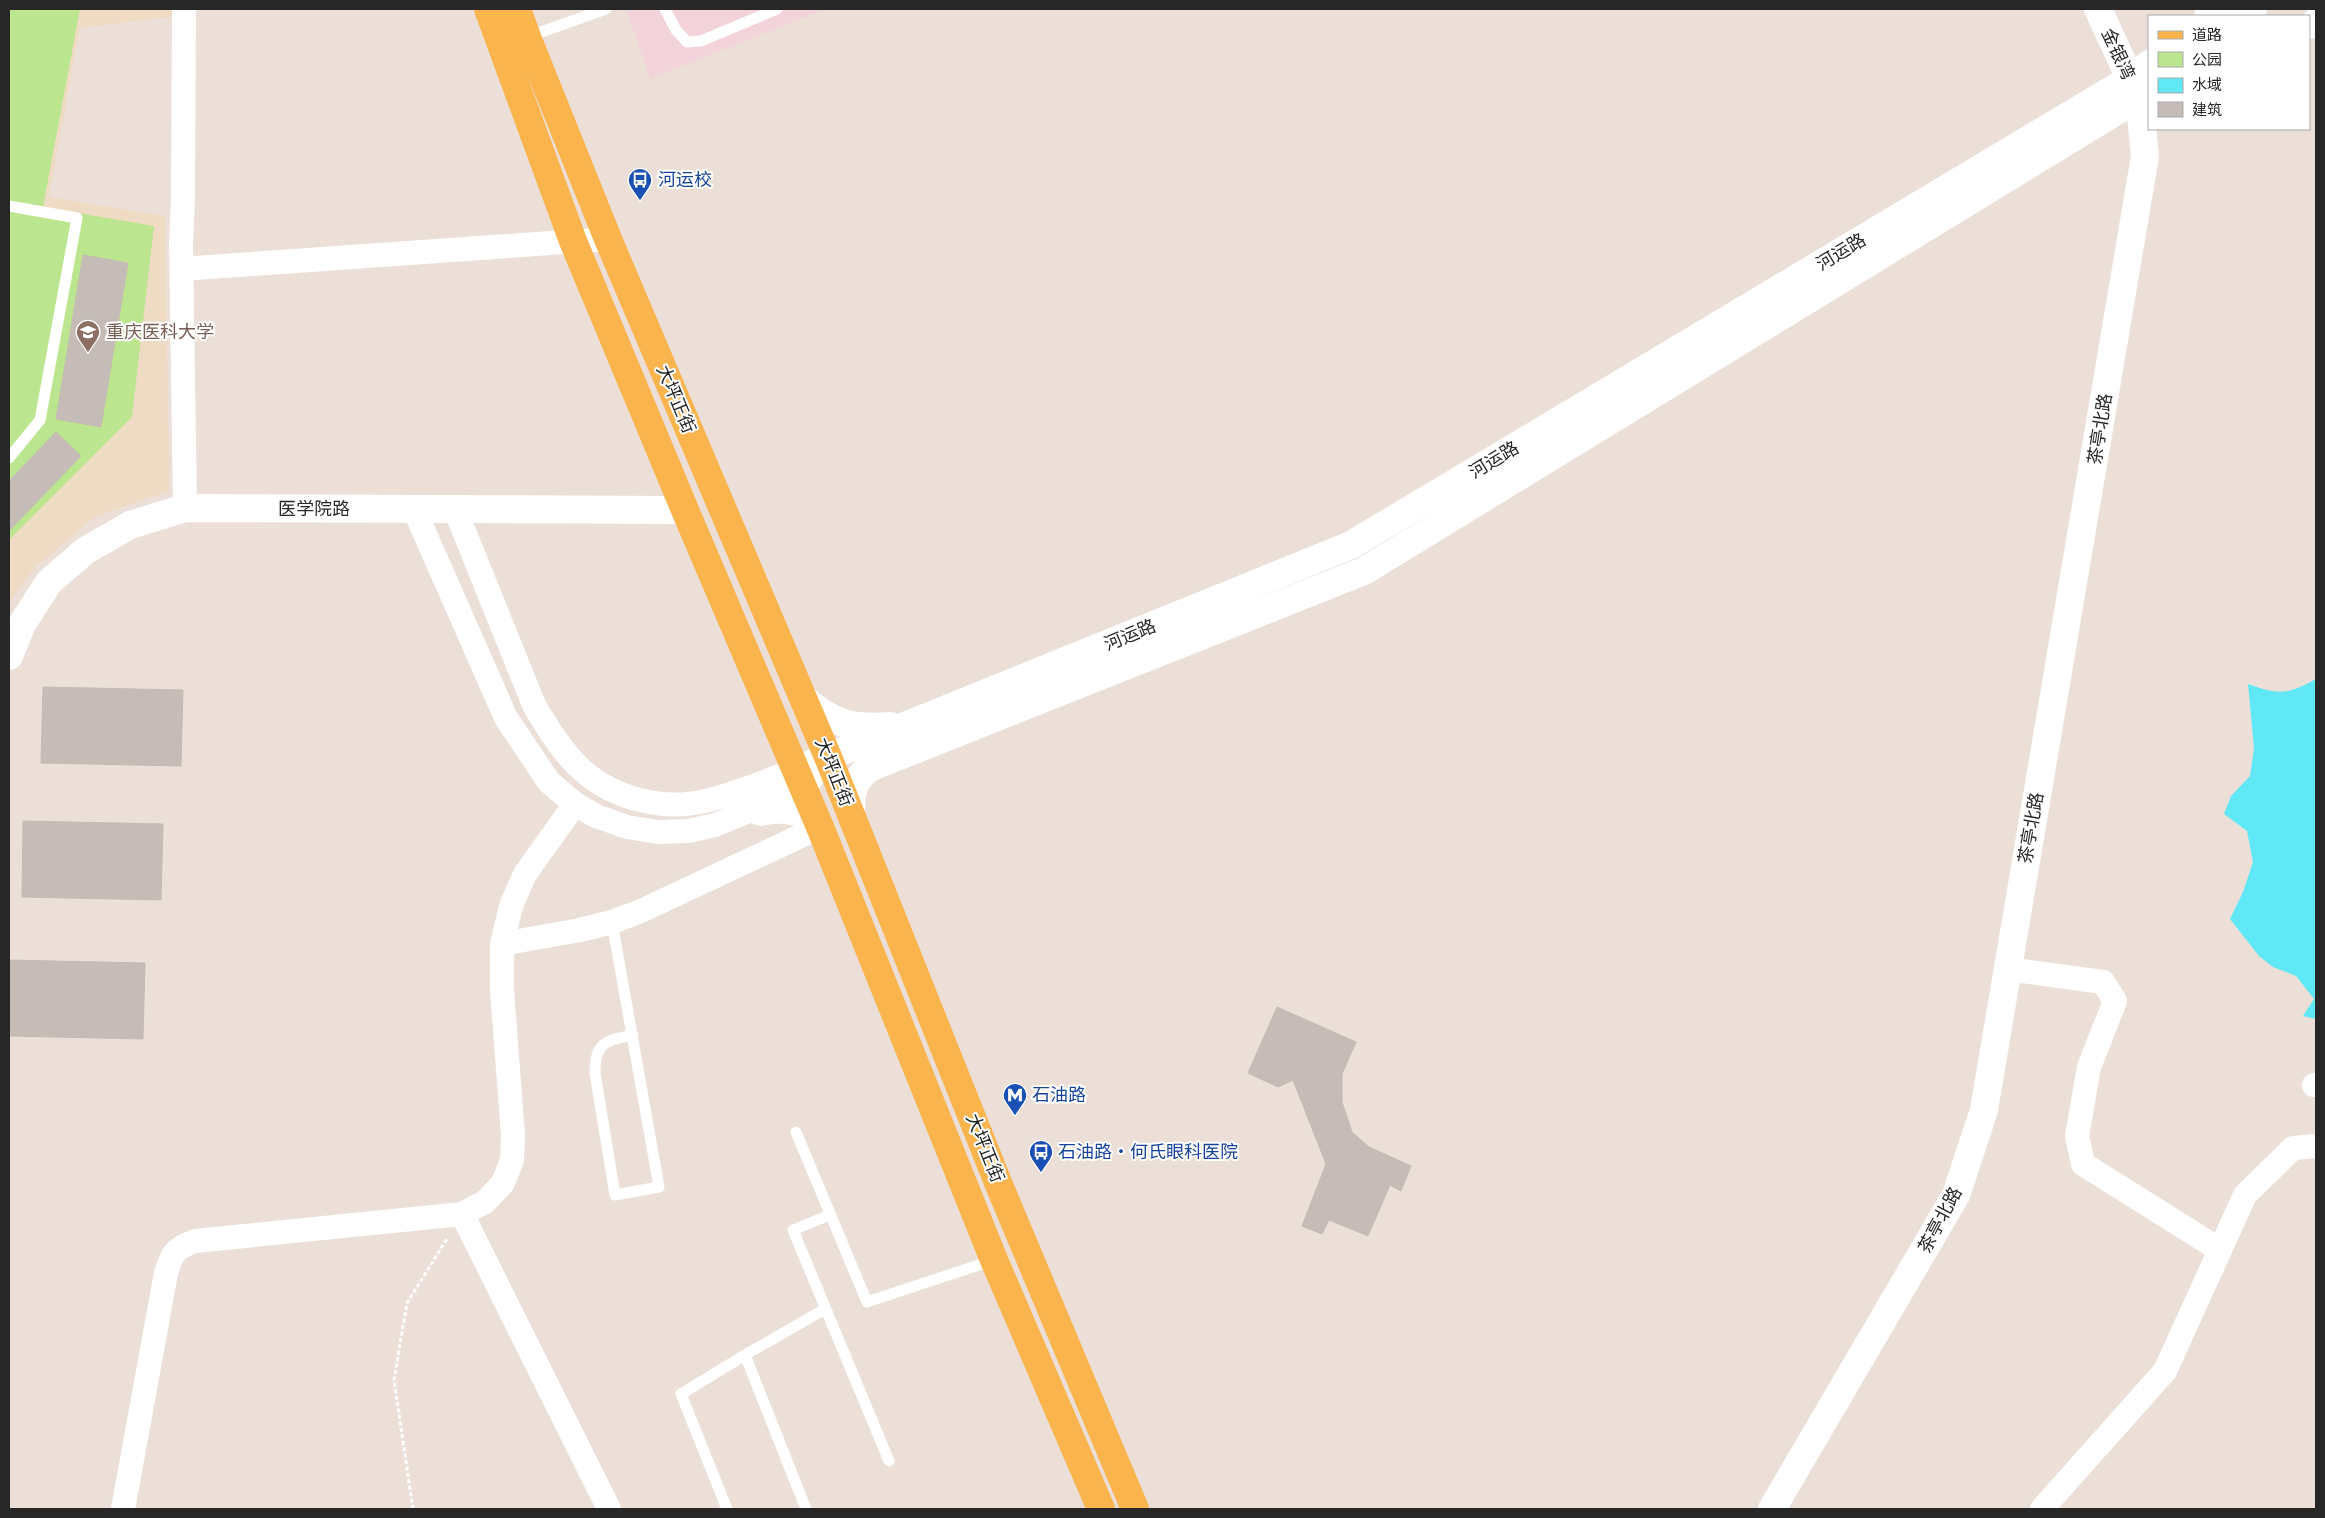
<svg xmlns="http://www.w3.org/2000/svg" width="2325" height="1518" font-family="Arial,'Noto Sans SC',sans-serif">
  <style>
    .education { fill: #efdac4 }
    .medical { fill: #f3d3da }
    .green { fill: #bbe68f }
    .water { fill: #61e8f6 }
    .building { fill: #c6bcb7; stroke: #c6bbb1 }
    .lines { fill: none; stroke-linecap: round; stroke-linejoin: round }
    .path { stroke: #fff; stroke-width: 3; stroke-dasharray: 4 2.5; stroke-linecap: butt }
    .service { stroke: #fff; stroke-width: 11 }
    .minor { stroke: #fff; stroke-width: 24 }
    .tertiary { stroke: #fff; stroke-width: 28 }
    .secondary { stroke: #fff; stroke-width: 28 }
    .primary { stroke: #f9b44e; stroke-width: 28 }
    .labels { text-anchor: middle; stroke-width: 4; stroke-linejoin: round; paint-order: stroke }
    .street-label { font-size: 18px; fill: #272727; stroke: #fff }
    .transit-label { font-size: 18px; fill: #164399; stroke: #fff; text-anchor: start }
    .education-label { font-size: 18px; fill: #785e54; stroke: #fff; text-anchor: start }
  </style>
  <rect width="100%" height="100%" fill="#ebdfd7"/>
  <path class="education" d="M 9,9 L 178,9 L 177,16 L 80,28 L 49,197 L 165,216 L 169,491 L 95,517 L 33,569 L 9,603 Z"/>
  <path class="medical" d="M 626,9 L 826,9 L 650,79 Z"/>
  <path class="green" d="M 9,9 L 80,9 L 43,207 L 154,226 L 132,417 L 9,540 Z"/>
  <path class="water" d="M 2316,679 L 2316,1019 L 2303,1016 L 2314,999 L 2296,976 L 2273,967 L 2259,956 L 2230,919 L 2243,892 L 2253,862 L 2247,831 L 2224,814 L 2231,796 L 2250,776 L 2254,748 L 2248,684 C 2279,695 2287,695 2316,679 Z"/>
  <path class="building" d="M 83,255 L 128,263 L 101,427 L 56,419 Z
    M 56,432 L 81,456 L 9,531 L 9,481 Z
    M 43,687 L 183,690 L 181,766 L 41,763 Z
    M 23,821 L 163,824 L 161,900 L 22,897 Z
    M 9,960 L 145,963 L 143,1039 L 9,1036 Z
    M 1277,1007 L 1356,1042 L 1342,1074 L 1342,1102 L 1352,1132 L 1369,1147 L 1411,1166 L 1401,1191 L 1390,1185 L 1368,1236 L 1329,1220 L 1322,1234 L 1302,1226 L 1326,1164 L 1293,1080 L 1278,1087 L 1248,1073 Z"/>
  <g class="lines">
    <path class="path" d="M 413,1509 L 394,1380 L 407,1303 L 448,1237"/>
    <path class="service" d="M 665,9 L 676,30 L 687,42 L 701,41 L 777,9
      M 527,37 L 606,9
      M 9,206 L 77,218 L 40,420 L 9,458
      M 612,922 L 659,1187 L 615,1195 L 595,1073 C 595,1042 605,1041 633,1035
      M 796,1132 L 867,1302 L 994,1260
      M 830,1215 L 793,1230 L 889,1461
      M 727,1509 L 681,1394 L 745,1355
      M 806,1509 L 745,1355 L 825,1309"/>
    <path class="minor" d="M 184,9 L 183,200 L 181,243 L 185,508
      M 2309,27 L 2316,19
      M 181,269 L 608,239
      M 414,509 L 506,718 L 549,782 L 575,804 L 596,816 L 627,827 L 658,832 L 688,831 L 715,825 L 804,788 L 815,774
      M 455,509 L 534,705 C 563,755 589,791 649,802 C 669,806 690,805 709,800 C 739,793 768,780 796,770
      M 575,804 L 525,874 L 511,906 L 502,944 L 502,990 L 513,1135 L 512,1160 L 503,1183 L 485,1202 L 462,1214 L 609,1509
      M 502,944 L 580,930 L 612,922 L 641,911 L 820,827 C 800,812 784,809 760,814
      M 2007,969 L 2103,982 L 2115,1001 L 2089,1067 L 2077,1136 L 2083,1164 L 2220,1250
      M 2314,1085 L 2316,1085
      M 123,1509 L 166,1273 C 172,1253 175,1248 195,1241 L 462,1214
      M 2042,1509 L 2165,1371 L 2245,1195 L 2293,1148 L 2316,1146"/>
    <path class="tertiary" d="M 9,656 L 22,624 L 49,582 L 85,551 L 130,525 L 185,508 L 685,510
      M 1772,1509 L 1956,1195 L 1984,1110 L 2145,156 L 2139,98 L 2098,9"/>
    <path class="secondary" d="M 2208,16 L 2218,9
      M 2244,16 L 2253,9
      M 803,698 C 832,724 852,729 890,726
      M 796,770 L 1351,545 L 2130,79 L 2149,64
      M 851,814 C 851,793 852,782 869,768 L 1364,571 L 2149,91"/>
    <path class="primary" d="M 488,9 L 573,241 L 685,510 L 820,827 L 994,1260 L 1101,1509
      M 517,9 L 527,37 L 608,239 L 828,757 L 999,1185 L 1135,1509"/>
  </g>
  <defs>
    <g id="bus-pin" transform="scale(1.25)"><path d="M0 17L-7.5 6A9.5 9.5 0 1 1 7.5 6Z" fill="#1a4fb4" stroke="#fff"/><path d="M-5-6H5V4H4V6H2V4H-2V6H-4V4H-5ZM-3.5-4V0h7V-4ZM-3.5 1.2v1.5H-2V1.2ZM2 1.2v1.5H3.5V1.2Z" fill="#fff"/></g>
    <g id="university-pin" transform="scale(1.25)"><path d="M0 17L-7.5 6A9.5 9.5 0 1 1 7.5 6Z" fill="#8d6e63" stroke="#fff"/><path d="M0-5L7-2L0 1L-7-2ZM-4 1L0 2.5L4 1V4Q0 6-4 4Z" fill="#fff"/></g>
    <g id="metro-pin" transform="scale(1.25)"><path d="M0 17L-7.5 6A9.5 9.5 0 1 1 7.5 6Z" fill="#1a4fb4" stroke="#fff"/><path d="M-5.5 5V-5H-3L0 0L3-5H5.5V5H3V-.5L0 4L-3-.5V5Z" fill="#fff"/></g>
  </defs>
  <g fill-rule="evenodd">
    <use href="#bus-pin" x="640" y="180"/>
    <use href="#university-pin" x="88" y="332"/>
    <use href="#metro-pin" x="1015" y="1095"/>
    <use href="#bus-pin" x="1041" y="1152"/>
  </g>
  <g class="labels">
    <g class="street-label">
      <text transform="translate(2118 54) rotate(65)" y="6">金银湾</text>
      <text transform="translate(1841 252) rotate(-31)" y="6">河运路</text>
      <text transform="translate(676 399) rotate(67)" y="6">大坪正街</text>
      <text transform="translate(2100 429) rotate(-81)" y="6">茶亭北路</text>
      <text transform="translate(1494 460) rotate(-31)" y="6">河运路</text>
      <text x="314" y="515">医学院路</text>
      <text transform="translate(1130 635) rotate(-22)" y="6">河运路</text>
      <text transform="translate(834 772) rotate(68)" y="6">大坪正街</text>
      <text transform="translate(2031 828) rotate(-80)" y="6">茶亭北路</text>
      <text transform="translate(985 1148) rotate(68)" y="6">大坪正街</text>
      <text transform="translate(1940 1220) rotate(-62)" y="6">茶亭北路</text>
    </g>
    <g class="transit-label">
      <text x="658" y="186">河运校</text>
      <text x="1032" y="1101">石油路</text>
      <text x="1058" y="1158">石油路‧何氏眼科医院</text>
    </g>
    <g class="education-label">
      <text x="106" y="338">重庆医科大学</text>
    </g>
  </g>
  <rect width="2325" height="1518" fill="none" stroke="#272727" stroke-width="20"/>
  <rect x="2148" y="15" width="162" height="115" fill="#ffffff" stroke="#a9a9a9"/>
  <rect x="2158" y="31" width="25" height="8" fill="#f9b44e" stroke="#a9a9a9"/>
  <text x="2192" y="40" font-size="15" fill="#272727">道路</text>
  <rect x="2158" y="52" width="25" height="15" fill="#bbe68f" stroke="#a9a9a9"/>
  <text x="2192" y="65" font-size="15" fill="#272727">公园</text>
  <rect x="2158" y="78" width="25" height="15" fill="#61e8f6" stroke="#a9a9a9"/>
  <text x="2192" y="90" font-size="15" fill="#272727">水域</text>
  <rect x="2158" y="102" width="25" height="15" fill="#c6bcb7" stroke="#a9a9a9"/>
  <text x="2192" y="115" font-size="15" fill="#272727">建筑</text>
</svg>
